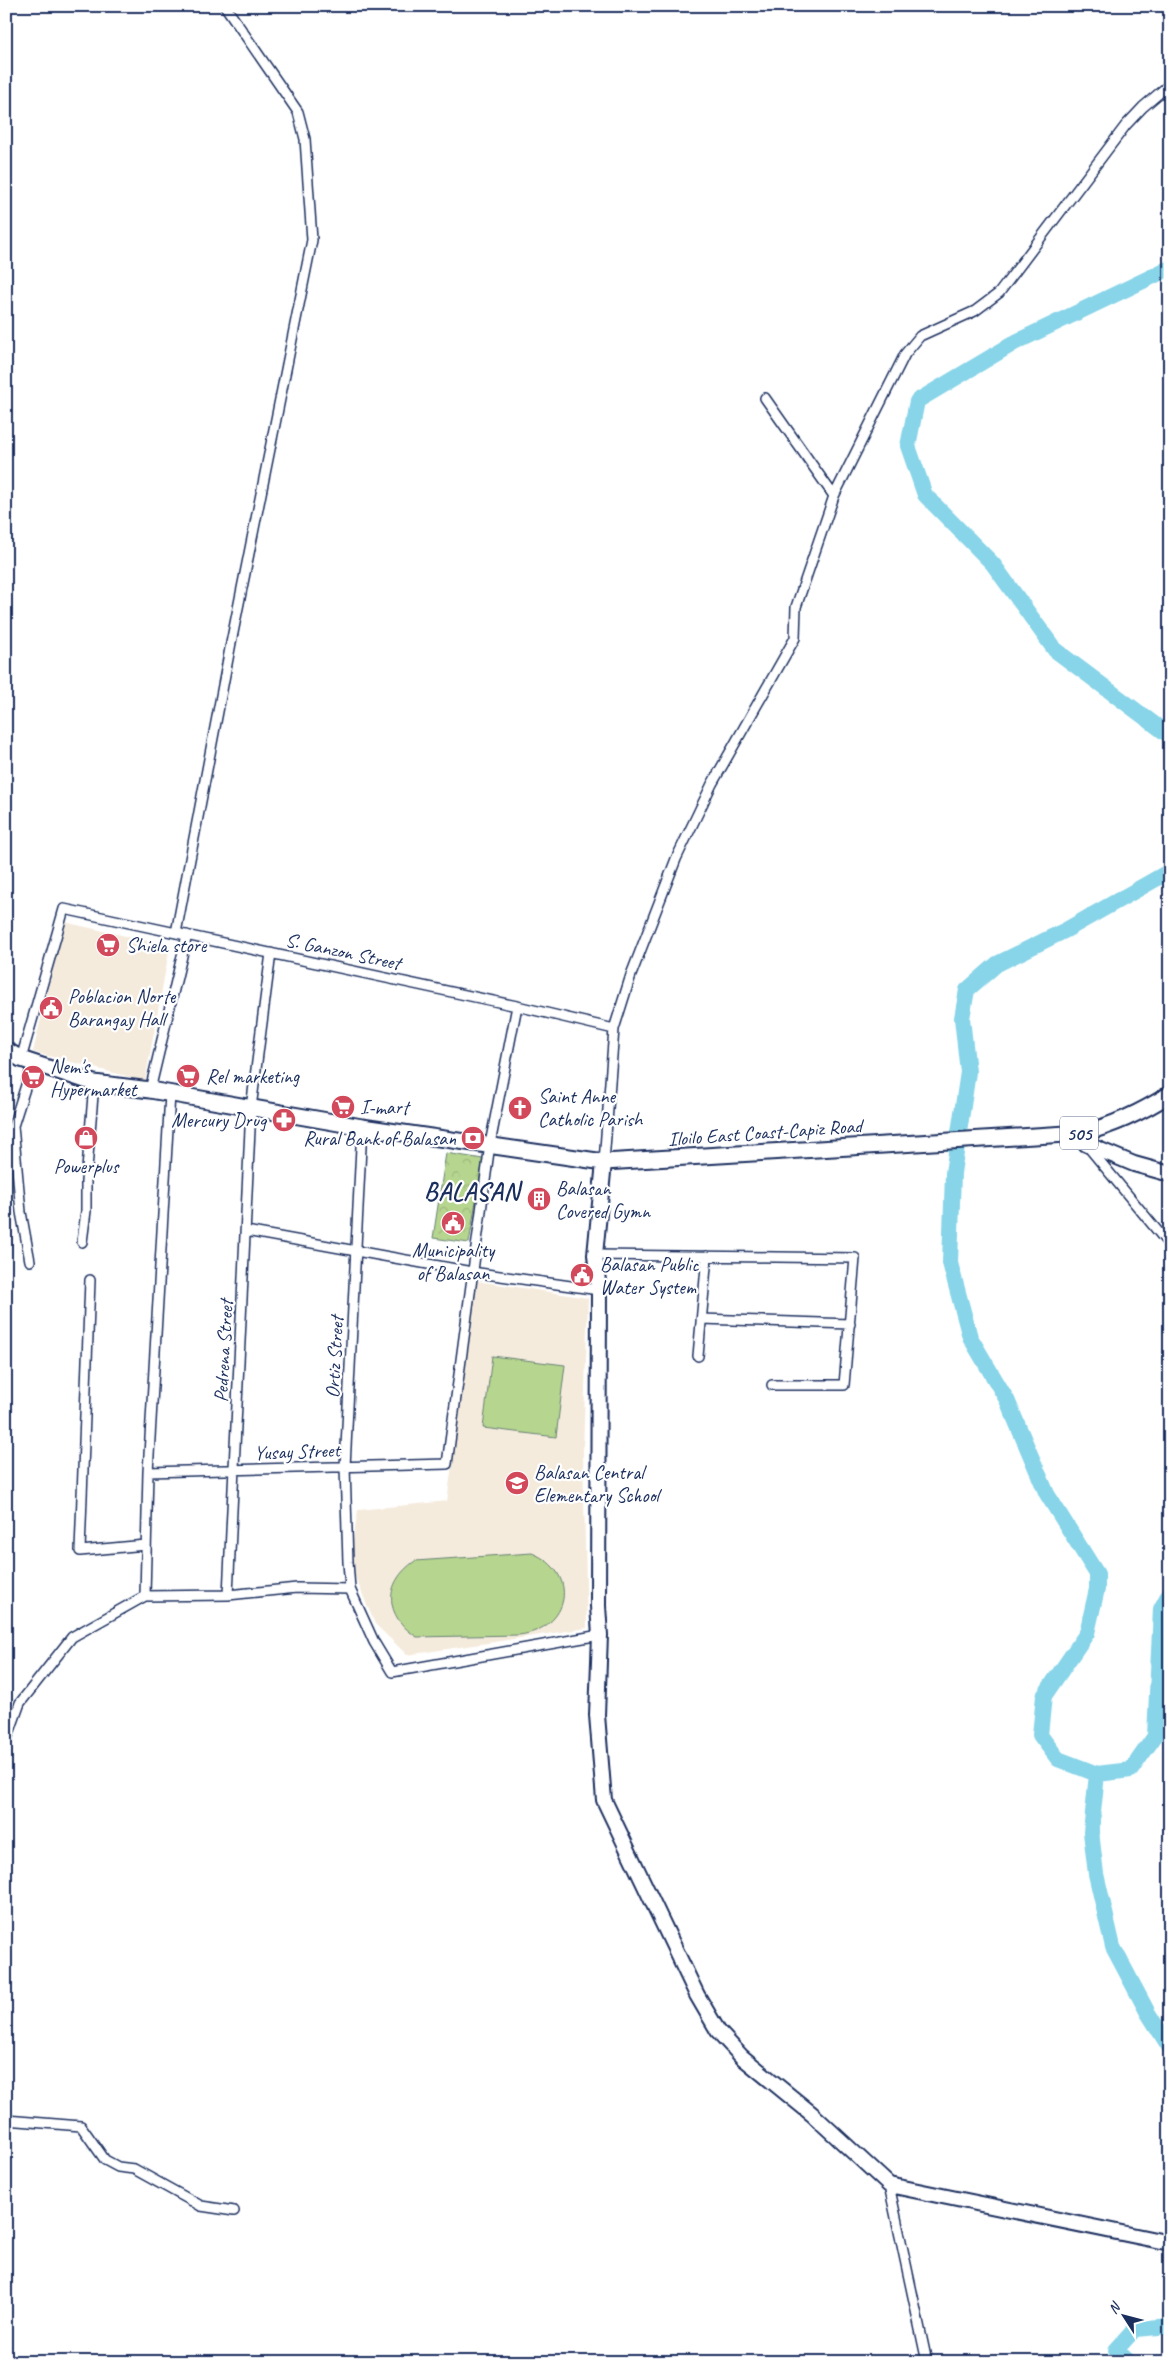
<svg xmlns="http://www.w3.org/2000/svg" width="1176" height="2368" font-family="Caveat,sans-serif">
  <style>
    .built { fill: #f5ebdd }
    .grass { fill: #b6d58e; stroke: #688276 }
    .forest { fill: url(#forest-crowns); stroke: #688276 }
    .lines { fill: none; stroke-linecap: round; stroke-linejoin: round }
    .river { stroke: #88d4e8; stroke-width: 16 }
    .street-casing { stroke: #1b2f5e; stroke-width: 12 }
    .secondary-casing { stroke: #1b2f5e; stroke-width: 18 }
    .primary-casing { stroke: #1b2f5e; stroke-width: 19 }
    .street { stroke: #fff; stroke-width: 9 }
    .secondary { stroke: #fff; stroke-width: 14 }
    .primary { stroke: #fff; stroke-width: 15 }
    .labels { text-anchor: middle; stroke-width: 4.5; stroke-linejoin: round; paint-order: stroke }
    .shield { fill: #fff; stroke: #5f6d8e; stroke-width: 1 }
    .shield-label { font-size: 19px; font-weight: bold; fill: #1b2f5e }
    .poi-label { font-size: 20px; fill: #1b2f5e; stroke: #fff; text-anchor: start }
    .street-label { font-size: 20px; fill: #1b2f5e; stroke: #fff }
    .district-label { font-size: 25px; font-weight: bold; letter-spacing: 1px; fill: #1b2f5e; stroke: #fff }
  </style>
  <defs>
    <pattern id="forest-crowns" width="20" height="18" patternUnits="userSpaceOnUse" patternTransform="scale(1.25)"><rect width="20" height="18" fill="#b6d58e"/><path d="M2 6a3 3 0 1 1 6 0M12 15a3 3 0 1 1 6 0" fill="none" stroke="#9cb77d"/></pattern>
  </defs>
  <rect width="100%" height="100%" fill="#fff"/>
  <filter id="ink" filterUnits="userSpaceOnUse"><feTurbulence type="fractalNoise" baseFrequency=".02" numOctaves="2"/><feDisplacementMap in="SourceGraphic" scale="10" xChannelSelector="R" yChannelSelector="G"/><feConvolveMatrix kernelMatrix="1 2 1 2 8 2 1 2 1" color-interpolation-filters="sRGB"/></filter>
  <g filter="url(#ink)">
    <path class="built" d="M 64,922 L 170,946 L 145,1081 L 33,1052 Z
      M 477,1281 L 588,1298 L 583,1453 L 587,1628 L 407,1655 L 375,1624 L 349,1562 L 358,1510 L 447,1501 Z"/>
    <path class="grass" d="M 492,1356 L 565,1365 L 556,1437 L 483,1428 Z
      M 532,1553 C 580,1572 571,1629 519,1635 L 417,1637 C 384,1616 383,1583 415,1561 Z"/>
    <path class="forest" d="M 446,1153 L 483,1159 L 469,1243 L 433,1238 Z"/>
    <g class="lines">
      <path class="river" d="M 1170,268 L 1016,342 L 917,401 L 908,446 L 925,495 L 993,564 L 1055,650 L 1170,736
        M 1170,871 L 1066,930 L 997,964 L 967,990 L 962,1018 L 968,1072 L 953,1173 L 950,1263 L 970,1337 L 1007,1400 L 1047,1494 L 1097,1574 L 1097,1589 L 1087,1633 L 1044,1696 L 1040,1735 L 1058,1759 L 1097,1774 L 1131,1770 L 1155,1736 L 1161,1609 L 1170,1592
        M 1097,1774 L 1091,1832 L 1096,1874 L 1113,1947 L 1148,2013 L 1170,2048
        M 1129,2362 L 1116,2350 L 1135,2329 L 1170,2326"/>
      <g class="street-casing">
        <path id="street" d="M 765,398 L 834,496
          M 176,933 L 231,643 L 312,240 L 305,139 L 298,112 L 225,6
          M 21,1059 L 64,909 L 517,1006 L 614,1029
          M 150,1090 L 187,935
          M 362,1127 L 345,1467 L 348,1562 L 350,1589 L 374,1642 L 392,1672 L 600,1635
          M 1089,1148 L 1170,1246
          M 604,1162 L 614,1029 L 631,975 L 676,859 L 712,784 L 795,638 L 796,607 L 834,496 L 905,354 L 920,336 L 975,311 L 999,293 L 1126,125 L 1143,107 L 1170,84
          M 246,1231 L 472,1272 L 599,1290
          M 82,1242 L 86,1211 L 86,1181 L 94,1083
          M 595,1255 L 855,1258 L 844,1385 L 772,1385
          M 30,1261 L 21,1212 L 13,1126 L 33,1063
          M 90,1280 L 80,1551 L 146,1545
          M 701,1319 L 850,1324
          M 698,1356 L 707,1256
          M 148,1472 L 447,1464 L 490,1144 L 517,1006
          M 228,1595 L 251,1108 L 271,953
          M 145,1596 L 148,1472 L 170,1094
          M 6,1742 L 20,1703 L 72,1637 L 145,1596 L 228,1595 L 297,1588 L 350,1589
          M 6,2120 L 81,2126 L 105,2160 L 118,2167 L 134,2169 L 201,2206 L 234,2211
          M 889,2185 L 927,2362"/>
      </g>
      <g class="secondary-casing">
        <path id="secondary" d="M 1083,1133 L 1086,1144 L 1134,1164 L 1170,1174
          M 604,1162 L 595,1255 L 599,1290 L 598,1606 L 600,1635 L 597,1715 L 604,1800 L 697,1995 L 718,2031 L 742,2057 L 812,2114 L 889,2185 L 1170,2243"/>
      </g>
      <g class="primary-casing">
        <path id="primary" d="M 6,1050 L 21,1059 L 94,1083 L 150,1090 L 362,1127 L 604,1162 L 1083,1133 C 1115,1125 1142,1112 1170,1094"/>
      </g>
      <use href="#street" class="street"/>
      <use href="#secondary" class="secondary"/>
      <use href="#primary" class="primary"/>
    </g>
  </g>
  <defs>
    <g id="supermarket-disc" transform="scale(1.25)"><circle r="9.5" fill="#d1495b" stroke="#fff"/><path d="M-6-5.5h2.5l.6 2H6L4.5 2H-2.5L-4.4-4H-6ZM-1.5 3.2a1.3 1.3 0 1 0 .1 0ZM3 3.2a1.3 1.3 0 1 0 .1 0Z" fill="#fff"/></g>
    <g id="civic-disc" transform="scale(1.25)"><circle r="9.5" fill="#d1495b" stroke="#fff"/><path d="M-.6-6.5H3V-4.5H.6V-3L4-1V1h2V6H-6V1h2V-1L-.6-3ZM-1.2 2.5V6h2.4V2.5Z" fill="#fff"/></g>
    <g id="church-disc" transform="scale(1.25)"><circle r="9.5" fill="#d1495b" stroke="#fff"/><path d="M-1.2-6h2.4v3.5h3.3v2.4h-3.3V6h-2.4V-.1h-3.3v-2.4h3.3Z" fill="#fff"/></g>
    <g id="pharmacy-disc" transform="scale(1.25)"><circle r="9.5" fill="#d1495b" stroke="#fff"/><path d="M-2-6h4v4h4v4h-4v4h-4v-4h-4v-4h4Z" fill="#fff"/></g>
    <g id="shop-disc" transform="scale(1.25)"><circle r="9.5" fill="#d1495b" stroke="#fff"/><path d="M-5-2.5h2.3a2.7 3.5 0 0 1 5.4 0H5L5.5 6h-11ZM-1.5-2.5h3a1.5 2.3 0 0 0-3 0Z" fill="#fff"/></g>
    <g id="bank-disc" transform="scale(1.25)"><circle r="9.5" fill="#d1495b" stroke="#fff"/><path d="M-6-4H6V4H-6ZM0-2.3a2.3 2.3 0 1 0 0 4.6a2.3 2.3 0 1 0 0-4.6Z" fill="#fff"/></g>
    <g id="building-disc" transform="scale(1.25)"><circle r="9.5" fill="#d1495b" stroke="#fff"/><path d="M-4-6H4V6H1V3H-1V6H-4ZM-2.5-4.3h1.7v1.8h-1.7ZM.8-4.3h1.7v1.8H.8ZM-2.5-1h1.7V.8h-1.7ZM.8-1h1.7V.8H.8Z" fill="#fff"/></g>
    <g id="school-disc" transform="scale(1.25)"><circle r="9.5" fill="#d1495b" stroke="#fff"/><path d="M0-5L7-2L0 1L-7-2ZM-4 1L0 2.5L4 1V4Q0 6-4 4Z" fill="#fff"/></g>
  </defs>
  <g fill-rule="evenodd">
    <use href="#supermarket-disc" x="108" y="945"/>
    <use href="#civic-disc" x="51" y="1008"/>
    <use href="#supermarket-disc" x="188" y="1076"/>
    <use href="#supermarket-disc" x="33" y="1077"/>
    <use href="#supermarket-disc" x="343" y="1107"/>
    <use href="#church-disc" x="520" y="1108"/>
    <use href="#pharmacy-disc" x="284" y="1120"/>
    <use href="#shop-disc" x="86" y="1138"/>
    <use href="#bank-disc" x="473" y="1138"/>
    <use href="#building-disc" x="539" y="1199"/>
    <use href="#civic-disc" x="453" y="1223"/>
    <use href="#civic-disc" x="582" y="1275"/>
    <use href="#school-disc" x="517" y="1483"/>
  </g>
  <g class="labels">
    <rect class="shield" x="1060" y="1116.5" width="38" height="33" rx="4"/>
    <g class="shield-label">
      <text x="1079" y="1140">505</text>
    </g>
    <g class="poi-label">
      <text x="126" y="952">Shiela store</text>
      <text x="68" y="1003">Poblacion Norte<tspan x="68" dy="23">Barangay Hall</tspan></text>
      <text x="50" y="1073">Nem's<tspan x="50" dy="23">Hypermarket</tspan></text>
      <text x="206" y="1083">Rel marketing</text>
      <text x="538" y="1103">Saint Anne<tspan x="538" dy="23">Catholic Parish</tspan></text>
      <text x="360" y="1114">I-mart</text>
      <text x="266" y="1127" text-anchor="end">Mercury Drug</text>
      <text x="456" y="1145" text-anchor="end">Rural Bank of Balasan</text>
      <text x="86" y="1173" text-anchor="middle">Powerplus</text>
      <text x="556" y="1195">Balasan<tspan x="556" dy="23">Covered Gymn</tspan></text>
      <text x="453" y="1257" text-anchor="middle">Municipality<tspan x="453" dy="23">of Balasan</tspan></text>
      <text x="600" y="1271">Balasan Public<tspan x="600" dy="23">Water System</tspan></text>
      <text x="534" y="1479">Balasan Central<tspan x="534" dy="23">Elementary School</tspan></text>
    </g>
    <g class="street-label">
      <text transform="translate(343 951) rotate(12)" y="7">S. Ganzon Street</text>
      <text transform="translate(765 1132) rotate(-4)" y="7">Iloilo East Coast-Capiz Road</text>
      <text transform="translate(223 1351) rotate(-87)" y="7">Pedrena Street</text>
      <text transform="translate(334 1357) rotate(-87)" y="7">Ortiz Street</text>
      <text transform="translate(297 1451) rotate(-2)" y="7">Yusay Street</text>
    </g>
    <g class="district-label">
      <text x="472" y="1200">BALASAN</text>
    </g>
  </g>
  <rect width="1176" height="2368" fill="none" stroke="#fff" stroke-width="25"/>
  <rect x="12" y="12" width="1151" height="2343" fill="none" stroke="#1b2f5e" stroke-width="2" filter="url(#ink)"/>
  <g transform="translate(1124 2316) rotate(306)" stroke="#ffffff" stroke-width="4" paint-order="stroke">
  <path d="M0-4L9 19L0 12L-9 19Z" fill="#1b2f5e"/>
  <text y="-8" font-size="14" font-weight="bold" text-anchor="middle" fill="#1b2f5e">N</text>
  </g>
</svg>
